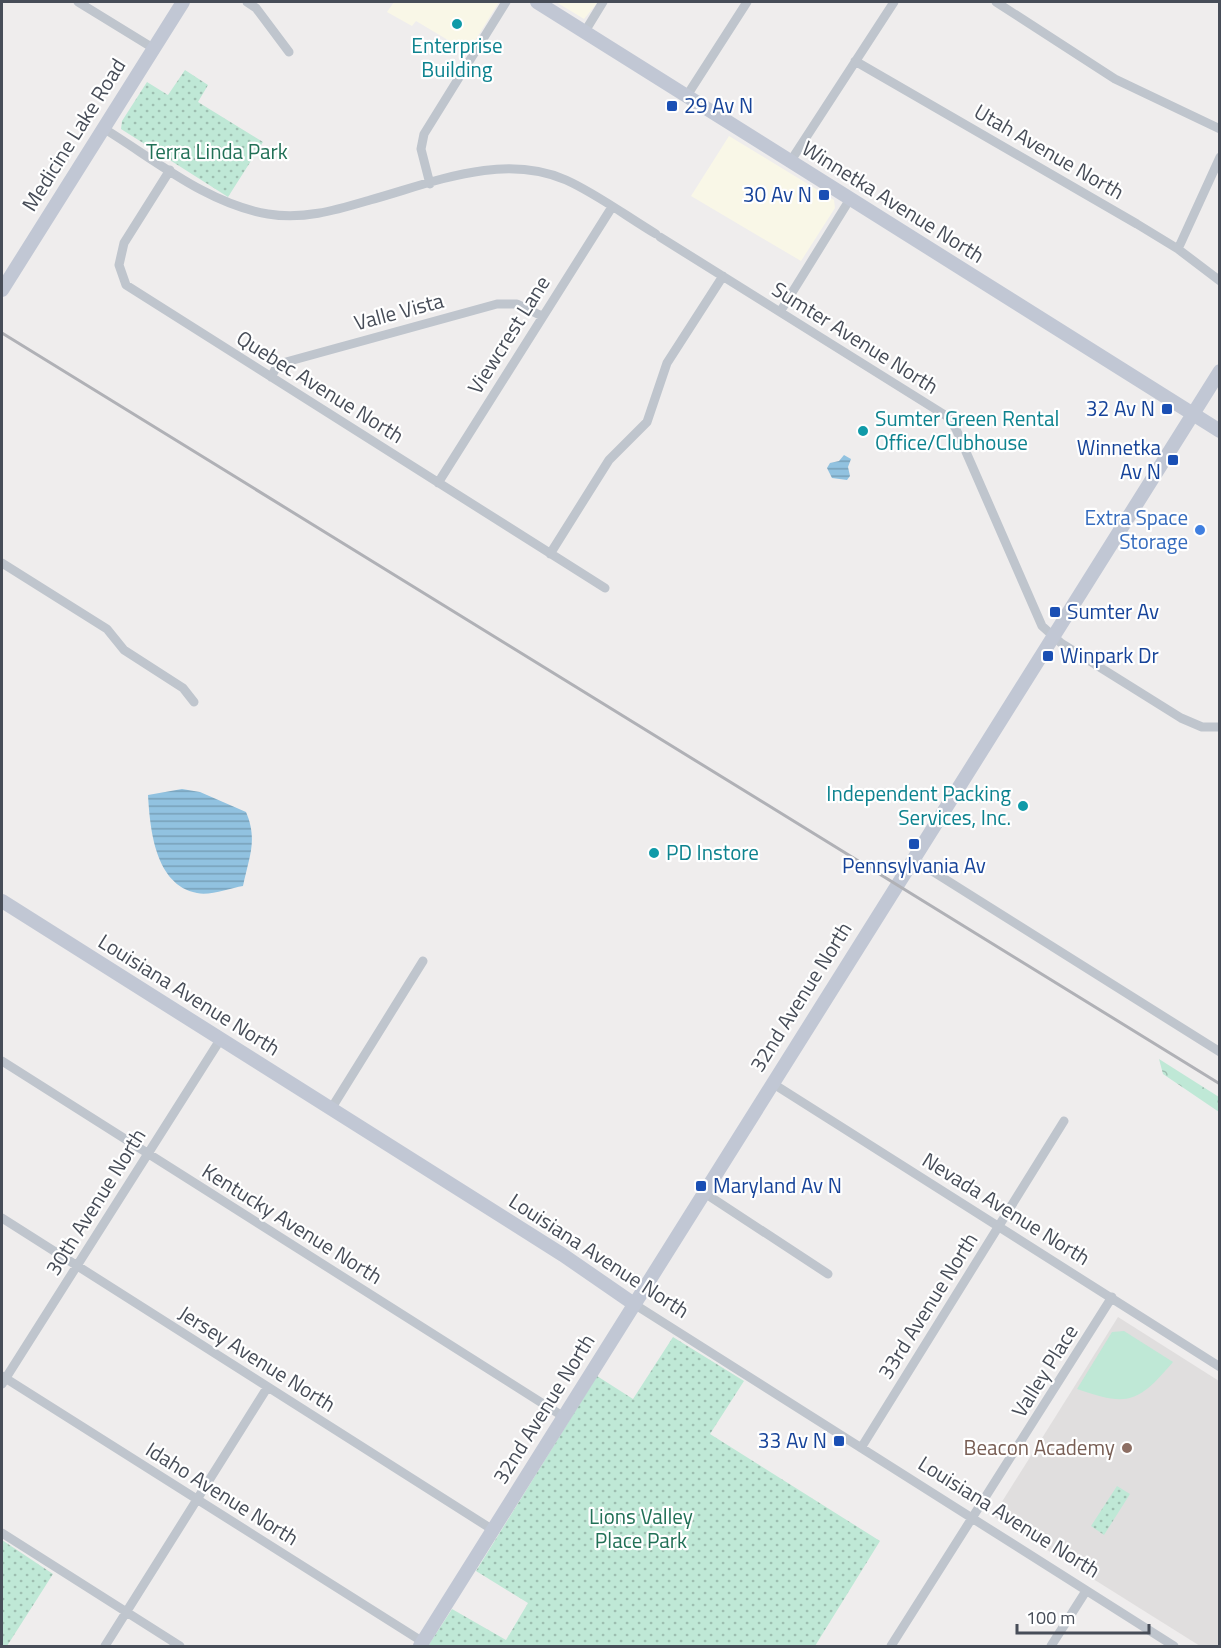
<svg xmlns="http://www.w3.org/2000/svg" width="1221" height="1648" font-family="'Titillium Web',sans-serif">
  <style>
    .commercial { fill: #f9f7e7 }
    .education { fill: #e0dede }
    .grass { fill: #bfe8d6 }
    .forest { fill: url(#forest-crowns) }
    .park { fill: url(#park-dots) }
    .water { fill: url(#water-rules) }
    .lines { fill: none; stroke-linecap: round; stroke-linejoin: round }
    .street { stroke: #bfc5cd; stroke-width: 9 }
    .secondary { stroke: #c1c7d4; stroke-width: 14 }
    .rail { stroke: #b0b1b6; stroke-width: 3 }
    .culture-dot { fill: #0f9aa8; stroke: #fff; stroke-width: 2 }
    .transit-dot { fill: #1a4fb4; stroke: #fff; stroke-width: 2 }
    .shop-dot { fill: #3f7fe0; stroke: #fff; stroke-width: 2 }
    .education-dot { fill: #8d6e63; stroke: #fff; stroke-width: 2 }
    .labels { text-anchor: middle; stroke-width: 4.5; stroke-linejoin: round; paint-order: stroke }
    .culture-label { font-size: 21px; fill: #0d838f; stroke: #fff; text-anchor: start }
    .transit-label { font-size: 21px; fill: #164399; stroke: #fff; text-anchor: start }
    .street-label { font-size: 21px; fill: #474d58; stroke: #fff }
    .park-label { font-size: 21px; fill: #217056; stroke: #fff }
    .shop-label { font-size: 21px; fill: #366cbe; stroke: #fff; text-anchor: end }
    .education-label { font-size: 21px; fill: #785e54; stroke: #fff; text-anchor: end }
  </style>
  <defs>
    <pattern id="forest-crowns" width="20" height="18" patternUnits="userSpaceOnUse" patternTransform="scale(1.5)"><rect width="20" height="18" fill="#bfe8d6"/><path d="M2 6a3 3 0 1 1 6 0M12 15a3 3 0 1 1 6 0" fill="none" stroke="#9dbeb0"/></pattern>
    <pattern id="park-dots" width="8" height="8" patternUnits="userSpaceOnUse" patternTransform="scale(1.5)"><rect width="8" height="8" fill="#bfe8d6"/><path d="M2 2h.1M6 6h.1" fill="none" stroke="#9dbeb0" stroke-width="1.8" stroke-linecap="round"/></pattern>
    <pattern id="water-rules" width="6" height="5" patternUnits="userSpaceOnUse" patternTransform="scale(1.5)"><rect width="6" height="5" fill="#91c2e0"/><path d="M0 2.5h6" fill="none" stroke="#78a0b8"/></pattern>
  </defs>
  <rect width="100%" height="100%" fill="#efeded"/>
  <path class="commercial" d="M 394,2 L 499,2 L 468,52 L 416,21 L 412,26 L 387,12 Z
    M 556,2 L 598,2 L 584,19 Z
    M 729,136 L 834,200 L 835,208 L 801,261 L 691,196 Z"/>
  <path class="education" d="M 1118,1317 L 1219,1381 L 1219,1646 L 1200,1646 L 993,1516 Z"/>
  <path class="grass" d="M 1124,1331 L 1173,1362 C 1138,1403 1128,1407 1077,1389 L 1112,1332 Z"/>
  <path class="forest" d="M 1159,1059 L 1219,1097 L 1219,1112 L 1163,1074 Z"/>
  <path class="park" d="M 185,70 L 208,85 L 198,102 L 263,142 L 228,197 L 121,129 L 122,121 L 147,82 L 168,95 Z
    M 673,1337 L 744,1381 L 710,1434 L 880,1541 L 815,1646 L 428,1646 L 452,1609 L 506,1640 L 528,1603 L 476,1571 L 597,1376 L 633,1399 Z
    M 1117,1486 L 1130,1494 L 1104,1535 L 1091,1526 Z
    M 2,1540 L 53,1574 L 7,1646 L 2,1646 Z"/>
  <path class="water" d="M 844,455 L 851,459 L 848,467 L 850,476 L 847,480 L 832,478 L 827,468 L 830,463 L 839,461 Z
    M 182,789 L 200,792 L 246,812 C 258,840 249,857 243,886 C 230,888 210,896 197,893 C 155,885 150,829 148,795 Z"/>
  <g class="lines">
    <path class="street" d="M 78,2 L 153,48
      M 247,2 L 256,8 L 289,52
      M 996,2 L 1115,79 L 1220,129
      M 584,33 L 603,2
      M 855,61 L 1137,224 L 1178,249 L 1220,281
      M 686,97 L 747,2
      M 103,128 C 154,159 207,204 268,214 C 304,220 336,210 370,200 C 432,183 502,152 566,180 C 597,194 626,216 656,234
      M 790,162 L 894,2
      M 170,170 L 124,243 L 119,265 L 126,285 L 605,588
      M 430,184 L 421,149 L 424,134 L 506,2
      M 660,237 L 948,417 L 956,429 L 1042,626 L 1061,643 L 1181,718 L 1202,727 L 1220,727
      M 1178,249 L 1220,157
      M 780,312 L 850,199
      M 271,377 L 276,368 L 286,362 L 497,304 L 517,304 L 542,316
      M 438,483 L 612,207
      M 550,554 L 609,460 L 647,422 L 667,363 L 723,276
      M 2,563 L 107,629 L 124,650 L 183,688 L 194,702
      M 913,859 L 1220,1052
      M 2,1061 L 564,1417
      M 772,1083 L 1220,1367
      M 331,1109 L 423,961
      M 703,1192 L 828,1274
      M 2,1218 L 493,1530
      M 634,1304 L 1174,1646
      M 2,1376 L 423,1642
      M 2,1384 L 220,1040
      M 861,1448 L 1064,1121
      M 2,1533 L 180,1646
      M 105,1646 L 267,1388
      M 891,1646 L 1112,1297
      M 1051,1646 L 1086,1591"/>
    <path class="secondary" d="M 537,2 L 1220,431
      M 2,290 L 183,2
      M 2,901 L 563,1255 L 634,1304
      M 420,1646 L 1220,371"/>
    <path class="rail" d="M 2,333 L 1220,1084"/>
  </g>
  <g class="culture-dot">
    <circle cx="457" cy="24" r="6"/>
    <circle cx="863" cy="431" r="6"/>
    <circle cx="1023" cy="806" r="6"/>
    <circle cx="654" cy="853" r="6"/>
  </g>
  <g class="transit-dot">
    <rect x="666" y="100" width="12" height="12" rx="3"/>
    <rect x="818" y="189" width="12" height="12" rx="3"/>
    <rect x="1161" y="403" width="12" height="12" rx="3"/>
    <rect x="1167" y="454" width="12" height="12" rx="3"/>
    <rect x="1049" y="606" width="12" height="12" rx="3"/>
    <rect x="1042" y="650" width="12" height="12" rx="3"/>
    <rect x="908" y="838" width="12" height="12" rx="3"/>
    <rect x="695" y="1180" width="12" height="12" rx="3"/>
    <rect x="833" y="1435" width="12" height="12" rx="3"/>
  </g>
  <circle class="shop-dot" cx="1200" cy="530" r="6"/>
  <circle class="education-dot" cx="1127" cy="1448" r="6"/>
  <g class="labels">
    <g class="culture-label">
      <text x="457" y="53" text-anchor="middle">Enterprise<tspan x="457" dy="24">Building</tspan></text>
      <text x="875" y="426">Sumter Green Rental<tspan x="875" dy="24">Office/Clubhouse</tspan></text>
      <text x="1011" y="801" text-anchor="end">Independent Packing<tspan x="1011" dy="24">Services, Inc.</tspan></text>
      <text x="666" y="860">PD Instore</text>
    </g>
    <g class="transit-label">
      <text x="684" y="113">29 Av N</text>
      <text x="812" y="202" text-anchor="end">30 Av N</text>
      <text x="1155" y="416" text-anchor="end">32 Av N</text>
      <text x="1161" y="455" text-anchor="end">Winnetka<tspan x="1161" dy="24">Av N</tspan></text>
      <text x="1067" y="619">Sumter Av</text>
      <text x="1060" y="663">Winpark Dr</text>
      <text x="914" y="873" text-anchor="middle">Pennsylvania Av</text>
      <text x="713" y="1193">Maryland Av N</text>
      <text x="827" y="1448" text-anchor="end">33 Av N</text>
    </g>
    <g class="street-label">
      <text transform="translate(74 135) rotate(-58)" y="7">Medicine Lake Road</text>
      <text transform="translate(1049 152) rotate(30)" y="7">Utah Avenue North</text>
      <text transform="translate(893 202) rotate(32)" y="7">Winnetka Avenue North</text>
      <text transform="translate(399 312) rotate(-15)" y="7">Valle Vista</text>
      <text transform="translate(509 335) rotate(-58)" y="7">Viewcrest Lane</text>
      <text transform="translate(855 338) rotate(32)" y="7">Sumter Avenue North</text>
      <text transform="translate(320 387) rotate(32)" y="7">Quebec Avenue North</text>
      <text transform="translate(189 995) rotate(32)" y="7">Louisiana Avenue North</text>
      <text transform="translate(801 997) rotate(-58)" y="7">32nd Avenue North</text>
      <text transform="translate(96 1202) rotate(-58)" y="7">30th Avenue North</text>
      <text transform="translate(1006 1209) rotate(32)" y="7">Nevada Avenue North</text>
      <text transform="translate(292 1224) rotate(32)" y="7">Kentucky Avenue North</text>
      <text transform="translate(599 1256) rotate(33)" y="7">Louisiana Avenue North</text>
      <text transform="translate(928 1306) rotate(-58)" y="7">33rd Avenue North</text>
      <text transform="translate(257 1359) rotate(32)" y="7">Jersey Avenue North</text>
      <text transform="translate(1045 1371) rotate(-58)" y="7">Valley Place</text>
      <text transform="translate(544 1409) rotate(-58)" y="7">32nd Avenue North</text>
      <text transform="translate(222 1494) rotate(32)" y="7">Idaho Avenue North</text>
      <text transform="translate(1009 1517) rotate(32)" y="7">Louisiana Avenue North</text>
    </g>
    <g class="park-label">
      <text x="217" y="159">Terra Linda Park</text>
      <text x="641" y="1524">Lions Valley<tspan x="641" dy="24">Place Park</tspan></text>
    </g>
    <g class="shop-label">
      <text x="1188" y="525">Extra Space<tspan x="1188" dy="24">Storage</tspan></text>
    </g>
    <g class="education-label">
      <text x="1115" y="1455">Beacon Academy</text>
    </g>
  </g>
  <rect width="1221" height="1648" fill="none" stroke="#474d58" stroke-width="6"/>
  <path d="M1017 1624v9h132v-9" fill="none" stroke="#474d58" stroke-width="3"/>
  <text x="1026" y="1624" font-size="18" fill="#474d58" stroke="#ffffff" stroke-width="4.5" paint-order="stroke">100 m</text>
</svg>
